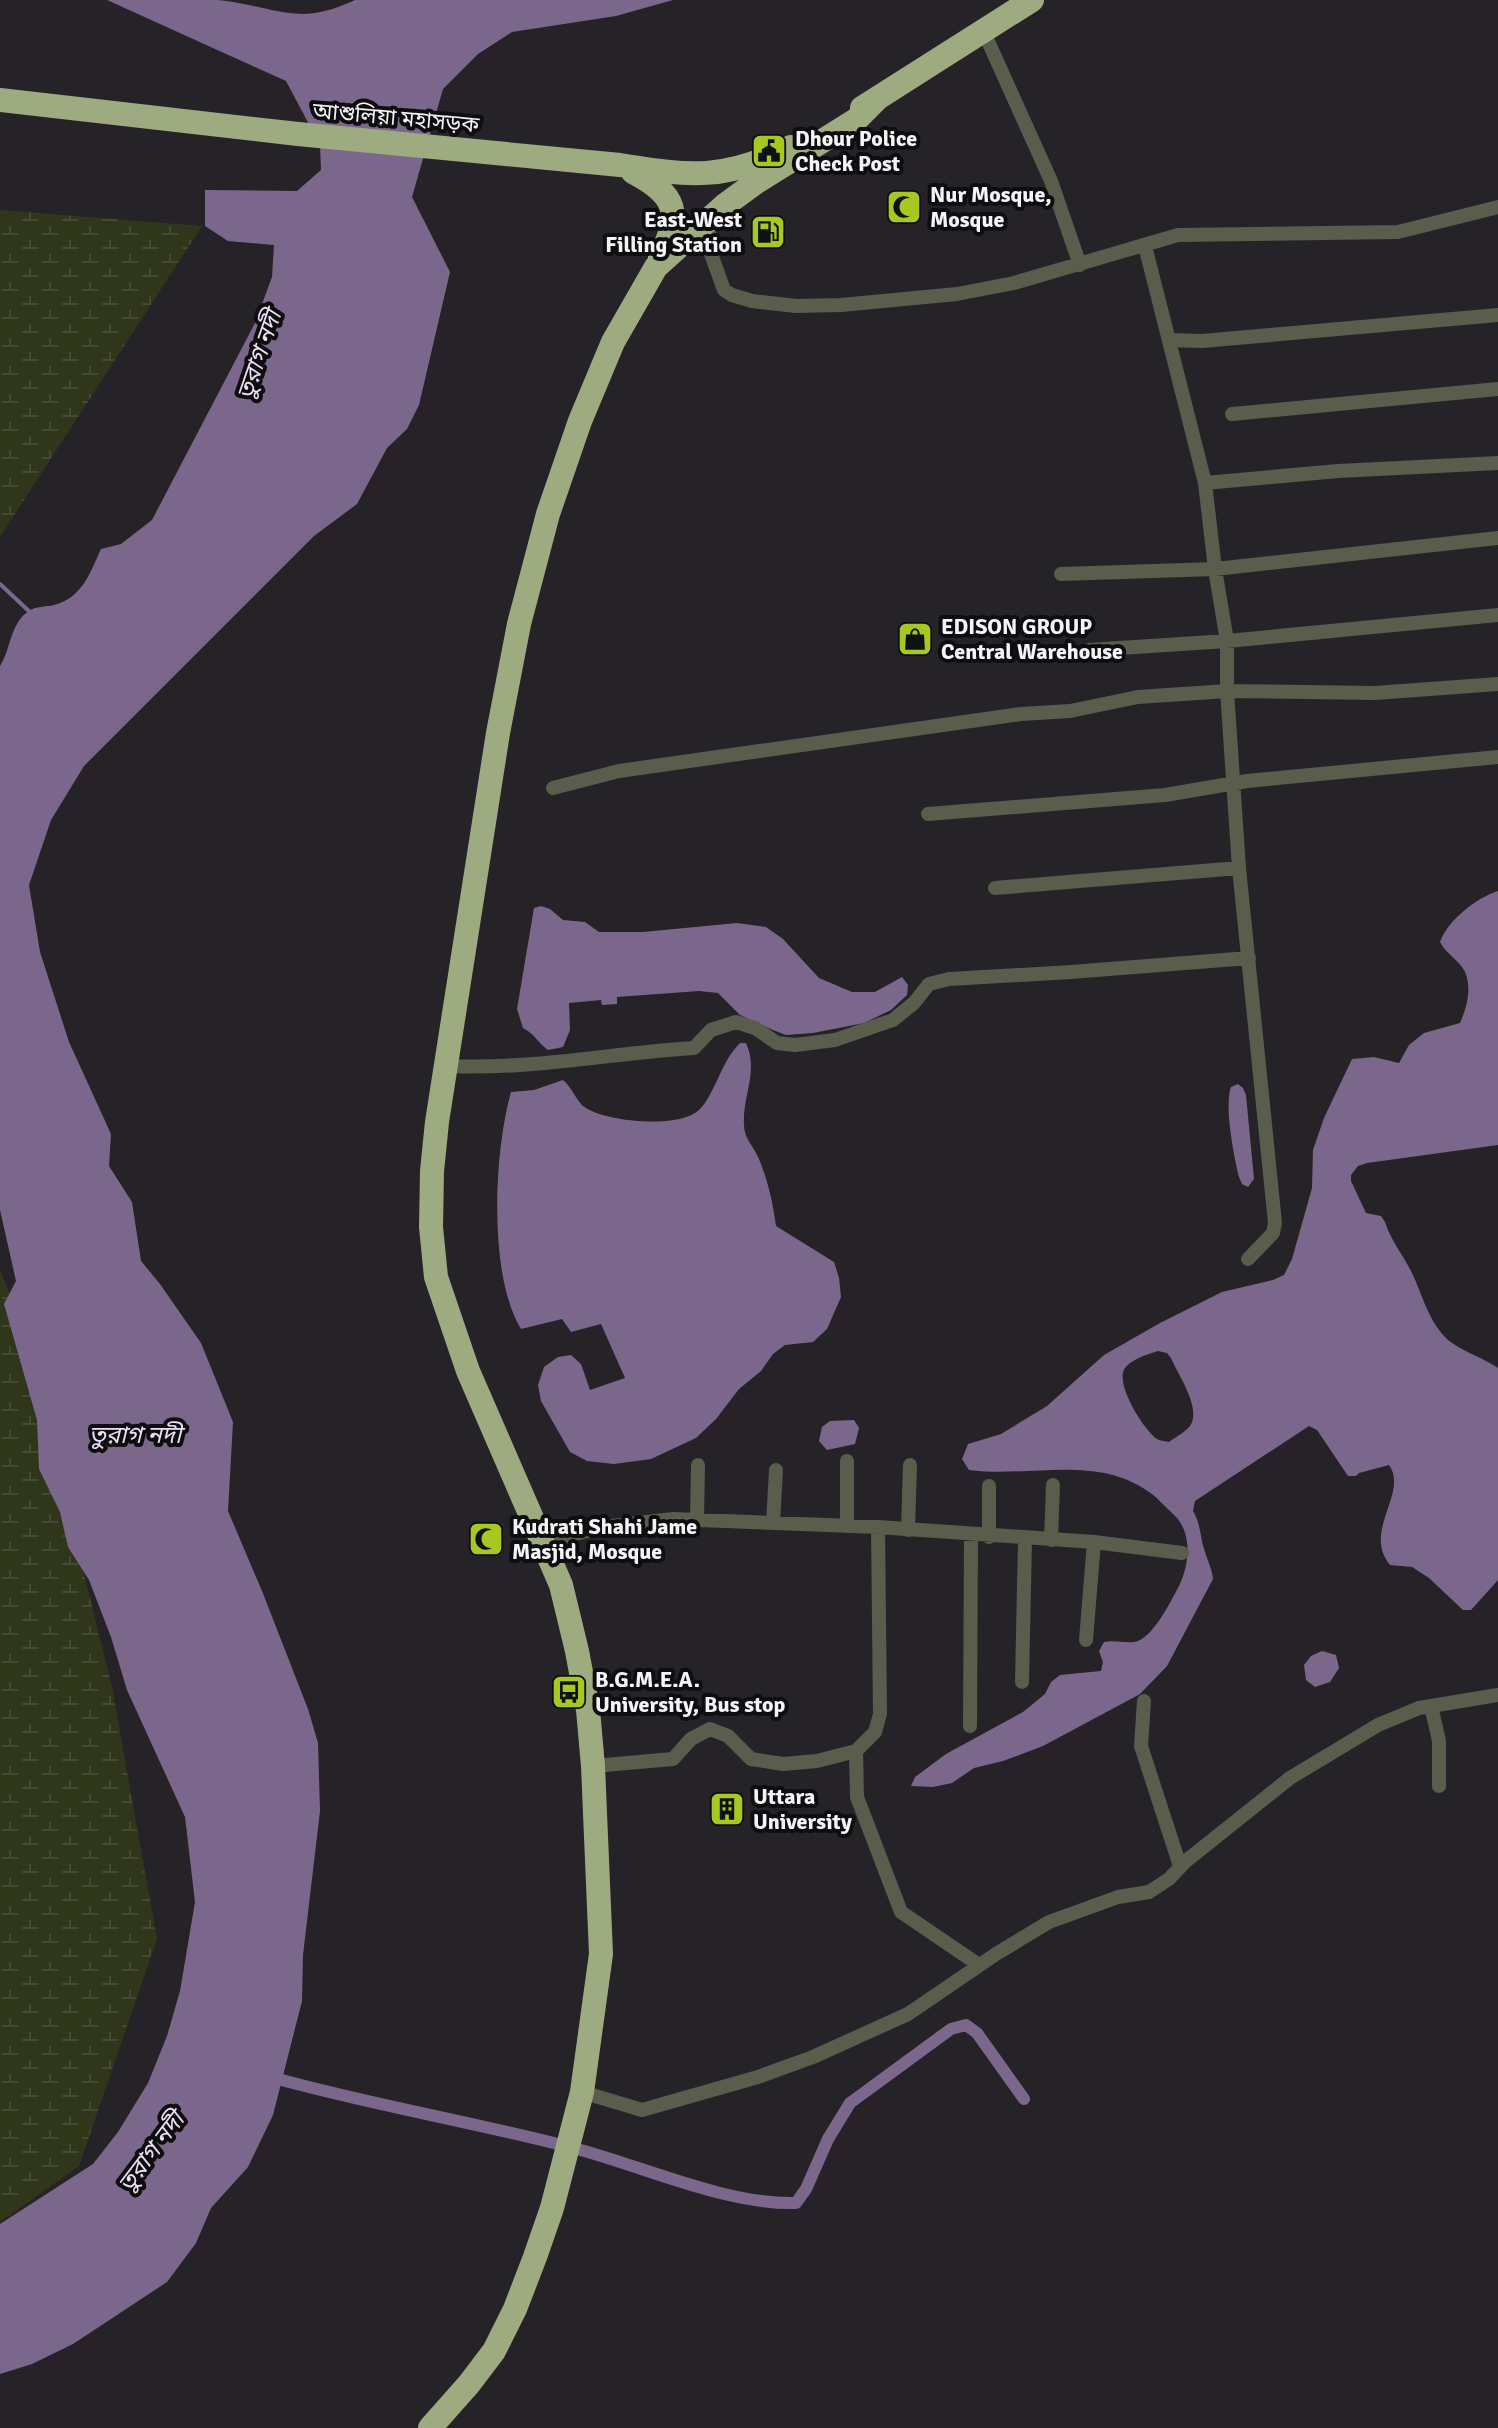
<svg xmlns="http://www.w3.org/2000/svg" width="1498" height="2428" font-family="Signika,'Noto Sans Bengali',sans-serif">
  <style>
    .wetland { fill: url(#wetland-marsh) }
    .water { fill: #7b678b; fill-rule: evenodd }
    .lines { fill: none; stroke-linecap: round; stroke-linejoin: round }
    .stream { stroke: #7b678b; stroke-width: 4 }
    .canal { stroke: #7b678b; stroke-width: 12 }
    .street { stroke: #585d4c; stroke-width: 14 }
    .highway { stroke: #9eab81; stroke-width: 24 }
    .labels { text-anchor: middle; stroke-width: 8; stroke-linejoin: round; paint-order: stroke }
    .street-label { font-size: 22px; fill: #f4f3f6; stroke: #0e0d0f }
    .poi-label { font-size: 22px; font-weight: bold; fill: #f4f3f6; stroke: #0e0d0f; text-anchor: start }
    .water-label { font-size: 24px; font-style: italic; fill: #ecdef7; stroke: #0e0d0f }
  </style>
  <defs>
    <pattern id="wetland-marsh" width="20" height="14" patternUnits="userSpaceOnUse" patternTransform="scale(2)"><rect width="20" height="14" fill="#2f3619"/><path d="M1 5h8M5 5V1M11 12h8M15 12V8" fill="none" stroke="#444a30"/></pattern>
  </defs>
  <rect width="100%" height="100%" fill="#262328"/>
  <path class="wetland" d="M 0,210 L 202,226 L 0,537 Z
    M 0,1270 L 22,1324 L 112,1687 L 157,1939 L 79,2166 L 0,2222 Z"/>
  <path class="water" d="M 107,0 C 143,0 182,0 218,0 C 276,6 296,28 355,0 L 673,0 L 616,16 L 512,32 L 478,54 L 443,89 L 412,197 L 450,272 L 419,405 L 407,429 L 387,448 L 357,504 L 314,536 L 84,766 L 51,820 L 29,885 L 40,952 L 69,1042 L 111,1134 L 109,1166 L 132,1202 L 141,1261 L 160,1284 L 201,1343 L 233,1422 L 228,1511 L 262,1591 L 308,1709 L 318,1743 L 320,1811 L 303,1955 L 302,2001 L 273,2115 L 248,2167 L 211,2208 L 196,2243 L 167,2282 L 73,2344 L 32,2364 L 0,2374 L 0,2224 L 93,2164 L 118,2132 L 148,2083 L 167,2036 L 180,1991 L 195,1902 L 185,1817 L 127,1690 L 111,1637 L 89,1580 L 68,1547 L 60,1512 L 39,1469 L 37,1420 L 4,1304 L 16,1281 L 0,1210 L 0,666 C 11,649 10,623 29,611 C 35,606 46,607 54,605 C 82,598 90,573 101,549 L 121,544 L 152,520 L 255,323 L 272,277 L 274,245 L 228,241 L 205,226 L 205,190 L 297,191 L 321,170 L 320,145 L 286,81 Z
    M 1498,891 L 1498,1145 L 1367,1163 L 1358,1166 L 1351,1175 L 1351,1181 L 1366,1213 L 1381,1216 L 1385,1222 C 1390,1239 1403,1255 1411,1271 C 1422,1293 1427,1318 1445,1337 C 1456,1349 1482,1357 1498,1368 L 1498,1580 L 1471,1610 L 1463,1610 L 1429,1578 L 1412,1567 L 1390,1565 C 1362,1531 1409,1493 1389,1465 L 1359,1473 L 1356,1476 L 1348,1476 L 1317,1430 L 1309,1426 L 1195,1501 L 1193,1511 C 1201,1524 1200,1538 1205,1552 C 1208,1562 1212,1569 1213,1579 L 1167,1666 L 1140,1694 L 1043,1746 L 1003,1761 L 974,1768 L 952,1783 L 933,1787 L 911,1786 L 915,1777 L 946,1754 L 1023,1712 L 1045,1694 L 1051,1682 L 1060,1675 L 1101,1671 L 1103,1662 L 1099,1651 L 1104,1642 C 1115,1640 1124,1643 1134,1642 C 1152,1640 1171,1601 1179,1586 C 1190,1563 1193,1531 1172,1513 C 1164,1506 1158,1498 1149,1492 C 1097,1454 1028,1478 969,1470 L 962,1459 L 968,1444 L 1001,1434 L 1047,1406 L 1104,1355 L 1160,1323 L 1222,1292 L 1273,1280 L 1284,1275 L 1292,1259 L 1312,1188 L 1313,1150 L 1324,1118 L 1352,1059 L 1374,1057 L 1399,1063 L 1409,1045 L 1424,1033 L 1460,1023 C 1467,1007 1472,989 1465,972 C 1460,961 1446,954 1440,942 C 1448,920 1476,898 1498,891 ZM 1158,1351 L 1167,1353 L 1171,1358 C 1178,1375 1202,1408 1190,1426 C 1185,1432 1176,1437 1169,1442 C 1166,1441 1160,1441 1157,1439 C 1144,1430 1114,1383 1125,1368 C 1132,1359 1148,1354 1158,1351 Z
    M 541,906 L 550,909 L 563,920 L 585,922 L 599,932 L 643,932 L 737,923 L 766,927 L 783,939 L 819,978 L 852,992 L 875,992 L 902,977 L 908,985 L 907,995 L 891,1010 L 864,1023 L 813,1033 L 786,1035 L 773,1030 L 740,1015 L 718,993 L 699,991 L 617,997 L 617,1004 L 602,1005 L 601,1000 L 569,1003 L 570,1030 L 563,1047 L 548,1050 C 538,1043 535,1034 523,1028 L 517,1009 L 534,908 Z
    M 740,1043 L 746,1043 C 759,1071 742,1097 744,1125 C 744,1139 754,1146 759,1159 C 768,1181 773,1203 776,1226 L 834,1262 L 839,1278 L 841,1297 L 827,1329 L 813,1342 L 785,1345 L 773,1354 L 761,1371 L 739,1389 L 716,1419 L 696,1438 L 651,1459 L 614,1464 L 587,1461 L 570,1452 L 541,1401 L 538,1385 L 544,1367 L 558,1357 L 571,1355 L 581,1364 L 590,1390 L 625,1378 L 601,1324 L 571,1332 L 562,1319 L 521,1329 C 488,1275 494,1152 511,1092 L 534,1090 L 563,1080 C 573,1088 576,1102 586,1108 C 608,1122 679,1129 699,1110 C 715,1095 720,1063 740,1043 Z
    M 1238,1084 L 1243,1088 L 1246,1095 L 1254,1179 L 1248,1187 L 1242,1184 L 1239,1177 C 1234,1157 1224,1106 1231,1087 Z
    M 854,1420 L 859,1428 L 855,1444 L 827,1450 L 819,1441 L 822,1427 L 830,1421 Z
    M 1322,1651 L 1336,1655 L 1339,1668 L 1330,1682 L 1315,1687 L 1306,1680 L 1304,1665 L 1311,1656 Z"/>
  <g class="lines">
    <path class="stream" d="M 0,584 L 32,614"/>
    <path class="canal" d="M 267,2076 C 370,2105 475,2122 577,2149 C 645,2167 727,2205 796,2203 L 806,2189 L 828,2139 L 850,2103 L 951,2029 L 966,2025 L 977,2033 L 1024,2099"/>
    <path class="street" d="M 983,30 L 1051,181 L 1080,265
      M 708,219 L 710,251 L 724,290 L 732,295 L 752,301 L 796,306 L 841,305 L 957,294 L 1014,283 L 1178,235 L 1398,232 L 1498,207
      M 1145,246 L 1205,483 L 1215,569 L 1227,641 L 1227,691 L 1239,868 L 1275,1223 L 1273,1233 L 1248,1259
      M 1170,340 L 1202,341 L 1498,315
      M 1232,414 L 1498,389
      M 1205,483 L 1338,471 L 1498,463
      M 1061,574 L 1215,569 L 1498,538
      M 1089,650 L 1227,641 L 1498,615
      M 553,788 L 619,771 L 1021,714 L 1070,711 L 1138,697 L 1227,691 L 1375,693 L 1498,684
      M 928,814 L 1165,795 L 1247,781 L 1498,757
      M 995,888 L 1239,868
      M 447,1066 C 530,1070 612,1053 694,1048 L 711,1030 L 736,1022 L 755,1028 L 777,1043 L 795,1045 L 835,1040 L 893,1020 L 914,1003 L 929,984 L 949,979 L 1071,972 L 1249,958
      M 847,1461 L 847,1526
      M 697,1519 L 698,1465
      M 773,1523 L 776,1470
      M 908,1530 L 910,1465
      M 989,1537 L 989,1486
      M 1051,1540 L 1053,1485
      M 543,1542 L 603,1527 L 673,1519 L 878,1527 L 1094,1542 L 1182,1553
      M 1086,1640 L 1094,1542
      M 1022,1682 L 1025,1539
      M 1144,1701 L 1141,1746 L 1180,1866
      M 1431,1706 L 1439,1741 L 1439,1786
      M 970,1726 L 971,1536
      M 856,1751 L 875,1732 L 880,1714 L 878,1527
      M 593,1766 L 673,1759 L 691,1739 L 710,1729 L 728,1736 L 751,1759 L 783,1764 L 817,1761 L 856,1751 L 857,1797 L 901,1912 L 979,1965
      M 582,2092 L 642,2110 L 758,2077 L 813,2057 L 908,2014 L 996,1954 L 1049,1922 L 1118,1897 L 1149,1892 L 1169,1879 L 1186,1861 L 1290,1778 L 1378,1725 L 1419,1708 L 1498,1695"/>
    <path class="highway" d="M 0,100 L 298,134 L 620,165 C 690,176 725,181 791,147
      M 862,108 L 1032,0
      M 633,172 C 677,195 682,213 660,257
      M 430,2428 L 469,2384 L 494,2351 L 515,2309 L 535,2257 L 552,2208 L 582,2092 L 601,1954 L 593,1766 L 588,1710 L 577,1651 L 561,1585 L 468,1371 L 436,1277 L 431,1227 L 432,1171 L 437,1122 L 498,733 L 519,624 L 548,514 L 580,421 L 613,342 L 656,267 L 725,205 L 755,183 L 856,120 L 876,100"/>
  </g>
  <defs>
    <g id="civic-square" transform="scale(1.8)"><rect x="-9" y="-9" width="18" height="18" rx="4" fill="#a6c820" stroke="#0e0d0f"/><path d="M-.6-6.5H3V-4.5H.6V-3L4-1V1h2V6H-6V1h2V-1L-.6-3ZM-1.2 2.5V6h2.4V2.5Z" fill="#111"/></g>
    <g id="mosque-square" transform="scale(1.8)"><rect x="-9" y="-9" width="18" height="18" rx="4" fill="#a6c820" stroke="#0e0d0f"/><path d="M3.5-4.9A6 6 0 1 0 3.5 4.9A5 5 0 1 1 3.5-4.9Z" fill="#111"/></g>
    <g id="fuel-square" transform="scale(1.8)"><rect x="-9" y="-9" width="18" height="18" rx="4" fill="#a6c820" stroke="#0e0d0f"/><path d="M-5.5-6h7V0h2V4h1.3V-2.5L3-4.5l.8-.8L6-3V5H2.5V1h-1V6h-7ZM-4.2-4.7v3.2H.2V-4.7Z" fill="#111"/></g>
    <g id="shop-square" transform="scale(1.8)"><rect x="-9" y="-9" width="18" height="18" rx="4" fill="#a6c820" stroke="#0e0d0f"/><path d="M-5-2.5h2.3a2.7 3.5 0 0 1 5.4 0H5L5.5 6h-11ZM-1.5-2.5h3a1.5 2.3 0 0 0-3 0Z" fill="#111"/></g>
    <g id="bus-square" transform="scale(1.8)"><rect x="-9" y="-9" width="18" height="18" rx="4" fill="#a6c820" stroke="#0e0d0f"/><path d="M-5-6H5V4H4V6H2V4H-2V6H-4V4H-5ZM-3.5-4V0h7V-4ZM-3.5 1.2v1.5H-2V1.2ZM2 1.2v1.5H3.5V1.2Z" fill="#111"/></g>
    <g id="building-square" transform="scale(1.8)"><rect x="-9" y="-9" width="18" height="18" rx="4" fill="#a6c820" stroke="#0e0d0f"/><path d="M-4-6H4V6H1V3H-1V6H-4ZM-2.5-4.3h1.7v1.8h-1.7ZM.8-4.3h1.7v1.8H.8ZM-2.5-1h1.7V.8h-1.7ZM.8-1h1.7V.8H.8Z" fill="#111"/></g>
  </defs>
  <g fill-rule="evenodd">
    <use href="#civic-square" x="769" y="151"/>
    <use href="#mosque-square" x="904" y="207"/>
    <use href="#fuel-square" x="768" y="232"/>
    <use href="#shop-square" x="915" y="639"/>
    <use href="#mosque-square" x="486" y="1539"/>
    <use href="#bus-square" x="569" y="1692"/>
    <use href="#building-square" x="727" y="1809"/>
  </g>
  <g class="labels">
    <g class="street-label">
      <text transform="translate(396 117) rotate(5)" y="8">আশুলিয়া মহাসড়ক</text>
    </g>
    <g class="poi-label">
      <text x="795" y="146">Dhour Police<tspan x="795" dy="25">Check Post</tspan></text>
      <text x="930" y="202">Nur Mosque,<tspan x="930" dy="25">Mosque</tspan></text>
      <text x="742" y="227" text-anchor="end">East-West<tspan x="742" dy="25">Filling Station</tspan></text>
      <text x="941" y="634">EDISON GROUP<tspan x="941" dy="25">Central Warehouse</tspan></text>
      <text x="512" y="1534">Kudrati Shahi Jame<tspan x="512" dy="25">Masjid, Mosque</tspan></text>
      <text x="595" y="1687">B.G.M.E.A.<tspan x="595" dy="25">University, Bus stop</tspan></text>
      <text x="753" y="1804">Uttara<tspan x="753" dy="25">University</tspan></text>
    </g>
    <g class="water-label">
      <text transform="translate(259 355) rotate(-71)" y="8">তুরাগ নদী</text>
      <text x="135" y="1443">তুরাগ নদী</text>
      <text transform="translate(151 2152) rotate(-53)" y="8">তুরাগ নদী</text>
    </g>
  </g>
</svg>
